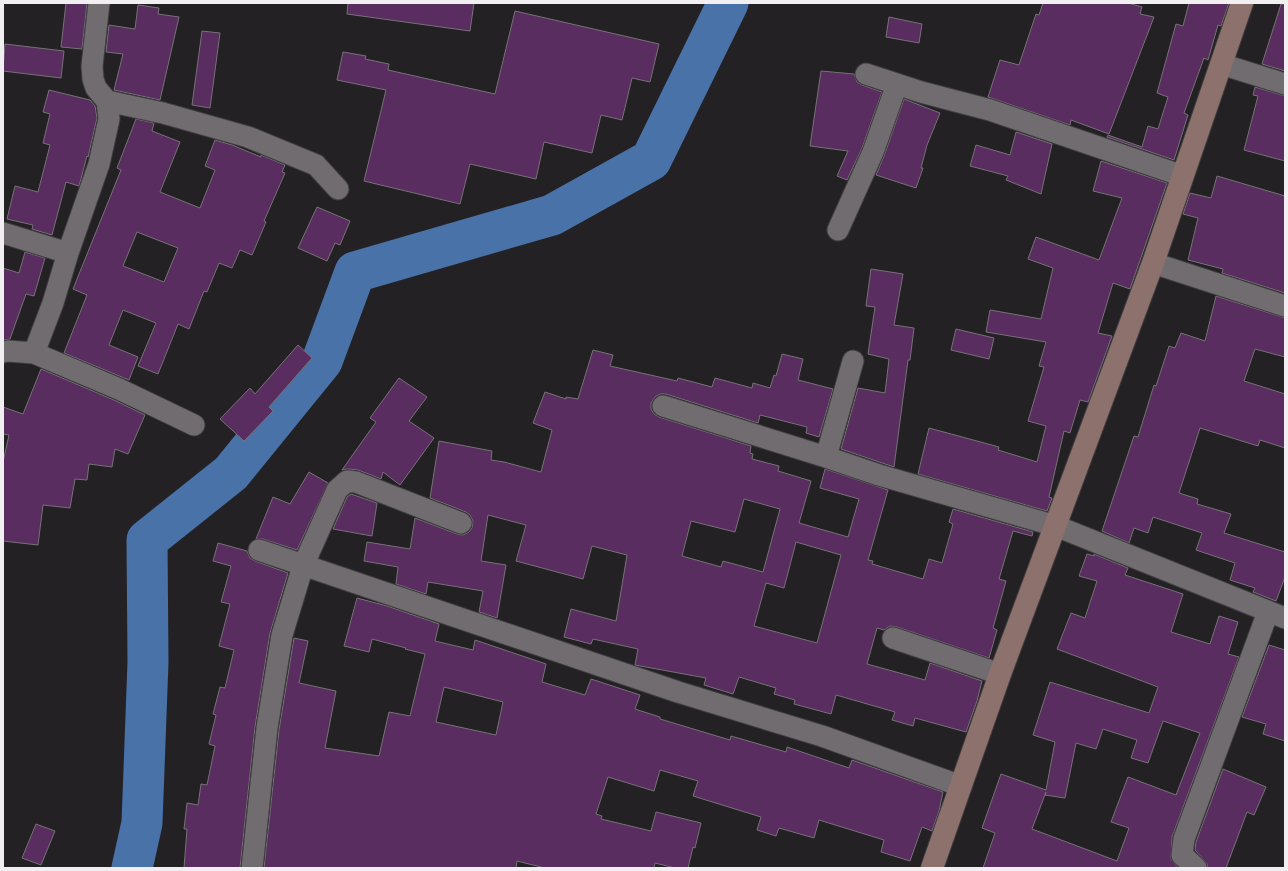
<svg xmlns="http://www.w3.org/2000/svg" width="1288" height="871" font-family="Karla,sans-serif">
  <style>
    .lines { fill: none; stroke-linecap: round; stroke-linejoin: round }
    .river { stroke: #4872a8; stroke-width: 41 }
    .building { fill: #592d5f; stroke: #757276; fill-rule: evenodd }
    .minor-casing { stroke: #3f3d40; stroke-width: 23 }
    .secondary-casing { stroke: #3f3d40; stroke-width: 24 }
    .minor { stroke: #706c70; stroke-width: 21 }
    .secondary { stroke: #8c716c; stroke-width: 22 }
  </style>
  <rect width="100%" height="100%" fill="#242124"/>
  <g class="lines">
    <path class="river" d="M 132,868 L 142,823 L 148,662 L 147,540 L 231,473 L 322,361 L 355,272 L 552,215 L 651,160 L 728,3"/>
  </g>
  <path class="building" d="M 66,3 L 87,3 L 82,49 L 61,47 Z
    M 348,3 L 474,3 L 470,31 L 347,14 Z
    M 1043,3 L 1128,3 L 1142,7 L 1140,14 L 1154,17 L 1109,134 L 1071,120 L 1070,125 L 988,97 L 1000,60 L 1019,65 L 1036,14 L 1039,15 Z
    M 1189,3 L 1229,3 L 1221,26 L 1218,25 L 1208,60 L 1204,58 L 1184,113 L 1188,115 L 1174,160 L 1107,137 L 1108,135 L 1142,147 L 1148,126 L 1158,129 L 1168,97 L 1157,93 L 1176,24 L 1183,26 Z
    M 1281,4 L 1285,4 L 1285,71 L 1262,64 Z
    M 138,5 L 159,8 L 158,14 L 179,17 L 160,100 L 114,90 L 123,54 L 106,52 L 109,25 L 135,29 Z
    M 515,11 L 659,44 L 650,82 L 632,78 L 622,120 L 601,115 L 592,153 L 544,142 L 536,179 L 470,164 L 460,204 L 364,181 L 386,90 L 337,80 L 343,52 L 366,56 L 365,59 L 389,64 L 388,70 L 495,94 Z
    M 889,17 L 922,24 L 919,43 L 886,37 Z
    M 202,31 L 220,33 L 210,108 L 192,105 Z
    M 5,44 L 64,51 L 61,78 L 3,71 Z
    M 821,71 L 854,74 L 857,82 L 862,85 L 882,92 L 862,148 L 847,180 L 837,176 L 848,151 L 810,146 Z
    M 1255,87 L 1285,96 L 1285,161 L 1244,150 L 1258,96 L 1253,95 Z
    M 49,90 L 90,100 L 95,106 L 97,118 L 88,157 L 87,156 L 79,186 L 66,182 L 52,235 L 32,229 L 33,225 L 7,219 L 15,186 L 38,192 L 50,145 L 43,143 L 50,114 L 43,112 Z
    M 904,99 L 940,113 L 927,145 L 921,168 L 923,168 L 916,188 L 876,175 L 884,156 Z
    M 136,119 L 154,123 L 152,131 L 180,142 L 160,192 L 200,208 L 215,170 L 205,166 L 215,140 L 232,145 L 261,157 L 261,155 L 285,165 L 282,172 L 285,173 L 264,221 L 266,222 L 252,255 L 240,250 L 232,268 L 219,263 L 207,292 L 204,291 L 189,329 L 178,324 L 158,374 L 138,366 L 156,323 L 123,310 L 109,345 L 138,357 L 129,380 L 64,353 L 87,295 L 73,289 L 121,170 L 117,168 ZM 137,232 L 178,248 L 164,282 L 123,266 Z
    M 1016,132 L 1052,144 L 1041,194 L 1006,180 L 1008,176 L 970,166 L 976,145 L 1010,155 Z
    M 1101,161 L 1167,183 L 1130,289 L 1113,283 L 1098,333 L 1112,336 L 1088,402 L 1080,400 L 1070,433 L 1064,431 L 1049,497 L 1052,498 L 1047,511 L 918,474 L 929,428 L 999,447 L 998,450 L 1037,462 L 1046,426 L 1028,421 L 1044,367 L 1039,366 L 1046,342 L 986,332 L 990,310 L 1041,319 L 1053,268 L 1028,259 L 1036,237 L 1099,260 L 1122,198 L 1093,191 Z
    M 1217,176 L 1285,196 L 1285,293 L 1222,273 L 1223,269 L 1188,260 L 1198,218 L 1183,214 L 1190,193 L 1211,198 Z
    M 317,207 L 350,221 L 340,245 L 335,243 L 327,261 L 298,248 Z
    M 25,252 L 45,258 L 34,296 L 26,294 L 10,339 L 3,340 L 3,268 L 19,273 Z
    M 871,269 L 903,274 L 894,325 L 914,328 L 910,360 L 908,360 L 894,467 L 841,449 L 858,388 L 885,393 L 889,359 L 868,354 L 875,307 L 866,306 Z
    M 1216,296 L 1285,318 L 1285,357 L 1255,349 L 1244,381 L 1285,394 L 1285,448 L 1260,440 L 1258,446 L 1200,428 L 1179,493 L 1198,499 L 1197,504 L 1231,514 L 1224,533 L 1285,552 L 1285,577 L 1276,601 L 1253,592 L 1255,588 L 1230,580 L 1235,563 L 1196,550 L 1202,533 L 1153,517 L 1148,533 L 1134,528 L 1129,543 L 1102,531 L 1134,436 L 1138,437 L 1154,385 L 1156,386 L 1169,346 L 1175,348 L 1181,333 L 1205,341 Z
    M 956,329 L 994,338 L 989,359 L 951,350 Z
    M 298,345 L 312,358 L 269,407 L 273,411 L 244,441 L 220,419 L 250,388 L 255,394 Z
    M 593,350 L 613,355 L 610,366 L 677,381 L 678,378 L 712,387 L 715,378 L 752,388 L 753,383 L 770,388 L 774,375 L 776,376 L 782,354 L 803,359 L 798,380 L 833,389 L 819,437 L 806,433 L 807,427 L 760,415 L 758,423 L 666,394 L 660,394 L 655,397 L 651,403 L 651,409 L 654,414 L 659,417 L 751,446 L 750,453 L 753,454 L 752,459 L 779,466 L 778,471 L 811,481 L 799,523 L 848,537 L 859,499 L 820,488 L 825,469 L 888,490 L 868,560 L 873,561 L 872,564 L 923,579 L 929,559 L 942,563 L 953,524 L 949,522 L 953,509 L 1033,532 L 1032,536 L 1013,531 L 999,579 L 1006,581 L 993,628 L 997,630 L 989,658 L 897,627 L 890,626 L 884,630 L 877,628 L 867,664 L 925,680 L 930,663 L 982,681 L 977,701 L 966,732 L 915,718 L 913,726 L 892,720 L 895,712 L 836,695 L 831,714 L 794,704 L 795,700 L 774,694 L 776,688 L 739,677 L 733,694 L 704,685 L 706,678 L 635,665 L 638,649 L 593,639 L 591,644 L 564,637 L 571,609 L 616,621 L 627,555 L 592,546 L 583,579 L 516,561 L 526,525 L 488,515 L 481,561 L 506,565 L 497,618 L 479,612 L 483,591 L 428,582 L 426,594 L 396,584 L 398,567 L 364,561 L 367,542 L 410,549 L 415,518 L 457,534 L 463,535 L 469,532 L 472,528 L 473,521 L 470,515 L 466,512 L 430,498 L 439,441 L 492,451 L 491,460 L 504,462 L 541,472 L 552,430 L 533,423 L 545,392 L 566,399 L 566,397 L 578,399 ZM 744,499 L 780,509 L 763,572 L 723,561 L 721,567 L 682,556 L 691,521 L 735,532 ZM 796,542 L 841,555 L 817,643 L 754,626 L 766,583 L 784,588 Z
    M 41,369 L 114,400 L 145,415 L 128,454 L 115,449 L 112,467 L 89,464 L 87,480 L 75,479 L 70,508 L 43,505 L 38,545 L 3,541 L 3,462 L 9,435 L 3,434 L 3,407 L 23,414 Z
    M 399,378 L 427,397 L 409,421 L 434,438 L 400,485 L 383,472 L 381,479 L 358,470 L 348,469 L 342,470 L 376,422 L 370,418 Z
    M 309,472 L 328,483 L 297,550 L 263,539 L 256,539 L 273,497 L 290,504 Z
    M 351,494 L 377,503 L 372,536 L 333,529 L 347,497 Z
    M 218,543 L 247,551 L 250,558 L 255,561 L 288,573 L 270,633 L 255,727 L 240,868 L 184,868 L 187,829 L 184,829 L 187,803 L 198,805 L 201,784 L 207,785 L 215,746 L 209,744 L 216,715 L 213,714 L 220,687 L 225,688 L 234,650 L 219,646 L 230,604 L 221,602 L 231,566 L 213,561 Z
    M 1087,554 L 1094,556 L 1094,554 L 1128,568 L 1125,575 L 1183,594 L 1171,632 L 1210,644 L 1219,616 L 1238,622 L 1228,654 L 1239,657 L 1172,837 L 1171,859 L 1178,868 L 983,868 L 995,833 L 982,828 L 1001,774 L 1046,790 L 1055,742 L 1033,735 L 1050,682 L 1149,713 L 1158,687 L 1057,649 L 1071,613 L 1085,618 L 1097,581 L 1079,576 ZM 1163,721 L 1200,733 L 1176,795 L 1128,777 L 1111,822 L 1129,828 L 1117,861 L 1032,829 L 1046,792 L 1045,795 L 1065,798 L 1076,743 L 1096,749 L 1103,729 L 1137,740 L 1131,758 L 1148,763 Z
    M 357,598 L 387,606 L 439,624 L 435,641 L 473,650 L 475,640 L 546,664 L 542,682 L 585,695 L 591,679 L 640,695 L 635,709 L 660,717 L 660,719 L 730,740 L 731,736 L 786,752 L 787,747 L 849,768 L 852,760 L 943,792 L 939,811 L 932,831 L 922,827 L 910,861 L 881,852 L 884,840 L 819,820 L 814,838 L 779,828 L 776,836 L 757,830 L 761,817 L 693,796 L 698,781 L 660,770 L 654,791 L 608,777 L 596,814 L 602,816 L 601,819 L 651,831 L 656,812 L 701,823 L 695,848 L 693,847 L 688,868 L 675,868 L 655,863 L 654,868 L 545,868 L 517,861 L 516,868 L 264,868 L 279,730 L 294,638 L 308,641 L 299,683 L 336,691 L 325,748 L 379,756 L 389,712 L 410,716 L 425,654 L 405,649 L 406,648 L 372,639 L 369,652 L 344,646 ZM 444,687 L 503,702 L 496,735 L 436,722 Z
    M 1269,645 L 1285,650 L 1285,741 L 1263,734 L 1266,724 L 1242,717 Z
    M 1223,769 L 1266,787 L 1254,815 L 1247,812 L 1226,868 L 1208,868 L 1207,864 L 1204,860 L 1195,850 L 1196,842 Z
    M 36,824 L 55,831 L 41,865 L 22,858 Z"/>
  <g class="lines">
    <g class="minor-casing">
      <path id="minor" d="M 1221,64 L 1285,84
        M 866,74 L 921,92 L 990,110 L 1183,176
        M 107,101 L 163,113 L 248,137 L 316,165 L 338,189
        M 838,230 L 873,152 L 897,84
        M 3,233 L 68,253 L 99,164 L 109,119 L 107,101 L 96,88 L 93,79 L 92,66 L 99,3
        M 1153,263 L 1285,306
        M 3,352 L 8,351 L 34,353 L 53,303 L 68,253
        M 34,353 L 119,389 L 194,425
        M 663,406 L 826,457 L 879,475 L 1056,526 L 1285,618
        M 826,457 L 853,361
        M 259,550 L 678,692 L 822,736 L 961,786
        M 893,638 L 1000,674
        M 252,868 L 267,728 L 282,635 L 303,566 L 337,490 L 347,481 L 356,482 L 461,523
        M 1196,868 L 1182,855 L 1184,839 L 1268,612"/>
    </g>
    <g class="secondary-casing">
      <path id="secondary" d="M 932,868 L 1000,674 L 1153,263 L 1242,3"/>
    </g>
    <use href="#minor" class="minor"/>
    <use href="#secondary" class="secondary"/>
  </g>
  <rect width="1288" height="871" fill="none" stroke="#f1eff1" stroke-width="8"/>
</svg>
